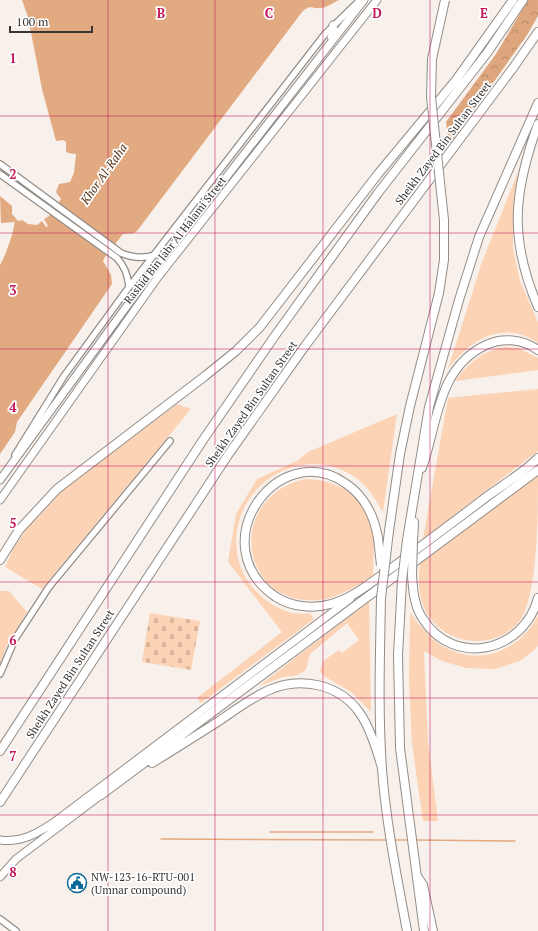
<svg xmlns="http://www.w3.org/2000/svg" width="538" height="931" font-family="'PT Serif',serif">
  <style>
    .forest { fill: url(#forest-crowns) }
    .cemetery { fill: url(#cemetery-stones) }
    .garden { fill: #fcd3b4 }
    .water { fill: #e2aa80 }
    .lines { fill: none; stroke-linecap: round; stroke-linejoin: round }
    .stream { stroke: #e2aa80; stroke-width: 1.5 }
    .minor-casing { stroke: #938d88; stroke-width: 8 }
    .major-casing { stroke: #938d88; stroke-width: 9 }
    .highway-casing { stroke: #938d88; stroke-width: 10 }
    .minor { stroke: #fff; stroke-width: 5.5 }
    .major { stroke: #fff; stroke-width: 7 }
    .highway { stroke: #fff; stroke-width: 8 }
    .highway-bridge-casing { stroke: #938d88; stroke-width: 10; stroke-linecap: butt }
    .highway-bridge { stroke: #fff; stroke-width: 8 }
    .grid { fill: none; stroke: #c2185b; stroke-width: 1; stroke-opacity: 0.55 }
    .labels { text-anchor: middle; stroke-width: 3.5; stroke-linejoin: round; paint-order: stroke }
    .street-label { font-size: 11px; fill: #373432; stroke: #fff }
    .poi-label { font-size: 11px; fill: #373432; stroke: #fff; text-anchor: start }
    .water-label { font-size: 12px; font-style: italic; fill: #542f0e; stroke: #fff }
    .grid-label { font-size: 13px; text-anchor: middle; font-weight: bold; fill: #c2185b; stroke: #fff; stroke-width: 3.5; stroke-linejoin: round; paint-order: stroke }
  </style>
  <defs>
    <pattern id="forest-crowns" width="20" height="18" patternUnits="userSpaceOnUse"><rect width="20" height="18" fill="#dea67c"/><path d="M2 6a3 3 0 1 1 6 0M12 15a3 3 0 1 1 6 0" fill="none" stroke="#b58866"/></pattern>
    <pattern id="cemetery-stones" width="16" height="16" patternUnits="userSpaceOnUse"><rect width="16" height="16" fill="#fcd3b4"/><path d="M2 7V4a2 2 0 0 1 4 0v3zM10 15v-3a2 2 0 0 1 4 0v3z" fill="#d9b69b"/></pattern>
  </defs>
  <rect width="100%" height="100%" fill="#f8f0eb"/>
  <path class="forest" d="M 528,0 L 538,0 L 538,16 L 527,35 L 449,145 L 446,122 L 496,54 Z"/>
  <path class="cemetery" d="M 150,613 L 200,621 L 191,670 L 142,662 Z"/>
  <path class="garden" d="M 518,172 L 513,205 L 513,248 L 520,281 L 538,322 L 538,343 C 503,319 470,340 448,369 L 482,262 Z
    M 506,347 L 518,348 L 538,358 L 538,370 L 455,381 C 468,363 485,349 506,347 Z
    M 538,389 L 538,451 L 423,539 L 448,398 Z
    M 177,404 L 191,409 L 42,589 L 5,567 L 13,549 L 26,530 L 67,486 Z
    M 397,414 L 383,512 C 376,501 370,489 360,481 C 306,437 228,485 237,552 C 239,570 249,586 263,598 C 276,608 293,617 310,613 L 314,619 L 201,703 L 197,698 L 282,632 L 228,562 L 236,514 L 257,479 L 297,461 L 308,452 Z
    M 538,476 C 538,516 538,582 523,616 C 502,650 450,649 428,615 C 418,600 418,580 420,562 Z
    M 305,479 C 345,480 372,502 374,544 C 374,554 373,565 373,575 C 358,586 336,599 318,600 C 240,607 224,498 305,479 Z
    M 0,591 L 9,591 L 27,612 L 6,647 L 0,665 Z
    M 369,601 L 371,712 L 351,692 L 324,676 L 320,671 L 323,661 L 339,650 L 342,653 L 359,640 L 347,623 L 310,654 L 306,670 L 298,675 L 283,677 L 259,686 Z
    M 410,612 C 420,626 430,639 444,647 C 480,667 520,650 538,616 L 538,646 L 534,650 L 520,661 L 495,669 L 466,668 L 442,661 L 424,651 L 428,742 L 438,821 L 423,821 L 412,744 L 409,680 Z"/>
  <path class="water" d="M 22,0 L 339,0 C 334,2 326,8 321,8 C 311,9 311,4 302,12 L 137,231 L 134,233 L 123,234 L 105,257 L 103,261 L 111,275 L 112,284 L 17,422 L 15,432 L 0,454 L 0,265 C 5,257 17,225 14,219 L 14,222 L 1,223 L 0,196 L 12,206 L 12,214 L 18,221 L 22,220 L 28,224 L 37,225 L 42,221 L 46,227 L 48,226 L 44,219 L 49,216 L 61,199 L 56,192 L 59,184 L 70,182 L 74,173 L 76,154 L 68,153 L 66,151 L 66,142 L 63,140 L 56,141 L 42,89 L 28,17 Z"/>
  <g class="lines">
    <path class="stream" d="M 270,832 L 373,832
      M 161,839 L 387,840
      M 393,840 L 409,840
      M 415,840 L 515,841"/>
    <g class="minor-casing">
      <path id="minor" d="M 0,164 L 121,253 C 133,258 143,259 155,255
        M 0,174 L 117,258 C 125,267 128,275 129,287
        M 15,455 L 64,376 L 129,287 L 325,34 L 360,0
        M 0,674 L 15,639 L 49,587 L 170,441
        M 0,919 L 16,931"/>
    </g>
    <g class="major-casing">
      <path id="major" d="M 331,37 L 334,31 L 333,25
        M 0,480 L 140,288 L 364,0
        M 0,500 L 158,277 L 377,0
        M 0,840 C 21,843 36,834 53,823 L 350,599
        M 0,877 L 16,859 L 101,795"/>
    </g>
    <g class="highway-casing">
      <path id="highway" d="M 538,124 C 513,193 509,239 538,307
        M 422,468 C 438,423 437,368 486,345 C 503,337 522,339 538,350
        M 389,531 L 400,454 L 410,406 L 439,293 L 444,260 L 444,220
        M 378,538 C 374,515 365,496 345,483 C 278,437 200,545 276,597 C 292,607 313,609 331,604 C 354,598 374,580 393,567 C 424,544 455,521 485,498 C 501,486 525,472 538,458
        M 407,540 L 429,407 L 459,300 L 479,237 L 538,103
        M 413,541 L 414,522
        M 0,560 L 19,530 L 57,489 L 205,376 L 236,351 L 260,327 L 378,174 L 456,80 L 513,0
        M 412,575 C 413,590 414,606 423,619 C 454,668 524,652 538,598
        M 402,581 L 398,655 L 400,748 L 424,931
        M 381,598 C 380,655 378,712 382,769 C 386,823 397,877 407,931
        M 0,751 L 203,440 L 274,337 L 378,193 L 487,53 L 523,0
        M 152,763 C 175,749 197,735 219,721 C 235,710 251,698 269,690 C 300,676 339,684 359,712 C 370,727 377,750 382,768
        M 101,795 L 538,470
        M 0,802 L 228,455 L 305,346 L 513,68 L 538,32
        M 417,876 L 423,885 L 433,931"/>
    </g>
    <use href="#minor" class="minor"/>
    <use href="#major" class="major"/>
    <use href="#highway" class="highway"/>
    <g class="highway-bridge-casing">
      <path id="highway-bridge" d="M 444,220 L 431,97 L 432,59 L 445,0
        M 378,538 L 381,565
        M 412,575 L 413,541
        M 402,581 L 407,540
        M 381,598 L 389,531"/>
    </g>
    <use href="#highway-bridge" class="highway-bridge"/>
  </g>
  <path class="grid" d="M 108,0 L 108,931M 215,0 L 215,931M 323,0 L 323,931M 430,0 L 430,931M 0,116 L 538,116M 0,233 L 538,233M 0,349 L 538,349M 0,466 L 538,466M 0,582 L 538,582M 0,698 L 538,698M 0,815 L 538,815"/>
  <defs>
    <g id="civic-ring" transform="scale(1)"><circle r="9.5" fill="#fff" stroke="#076997" stroke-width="1.5"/><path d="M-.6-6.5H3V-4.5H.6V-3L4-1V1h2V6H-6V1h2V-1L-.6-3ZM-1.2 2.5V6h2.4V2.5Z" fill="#076997"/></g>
  </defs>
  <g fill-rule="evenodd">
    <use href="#civic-ring" x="77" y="883"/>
  </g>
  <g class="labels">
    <g class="street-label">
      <text transform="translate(443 143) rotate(-53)" y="4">Sheikh Zayed Bin Sultan Street</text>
      <text transform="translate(175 240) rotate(-52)" y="4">Rashid Bin Jabr Al Halami Street</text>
      <text transform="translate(251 404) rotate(-55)" y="4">Sheikh Zayed Bin Sultan Street</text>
      <text transform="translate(70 674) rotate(-57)" y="4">Sheikh Zayed Bin Sultan Street</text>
    </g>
    <g class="poi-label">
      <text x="91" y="881">NW-123-16-RTU-001<tspan x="91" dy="13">(Umnar compound)</tspan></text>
    </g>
    <g class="water-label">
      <text transform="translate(104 174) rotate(-55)" y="4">Khor Al-Raha</text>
    </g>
  </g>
  <g class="grid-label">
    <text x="161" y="18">B</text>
    <text x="269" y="18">C</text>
    <text x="377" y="18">D</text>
    <text x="484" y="18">E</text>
    <text x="13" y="63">1</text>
    <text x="13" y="179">2</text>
    <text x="13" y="295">3</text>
    <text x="13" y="412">4</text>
    <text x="13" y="528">5</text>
    <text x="13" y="645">6</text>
    <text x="13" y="761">7</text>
    <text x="13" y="877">8</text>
  </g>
  <path d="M10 26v6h82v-6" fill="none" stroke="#373432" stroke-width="2"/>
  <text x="16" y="26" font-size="12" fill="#373432" stroke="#ffffff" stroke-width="3" paint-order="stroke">100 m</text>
</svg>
